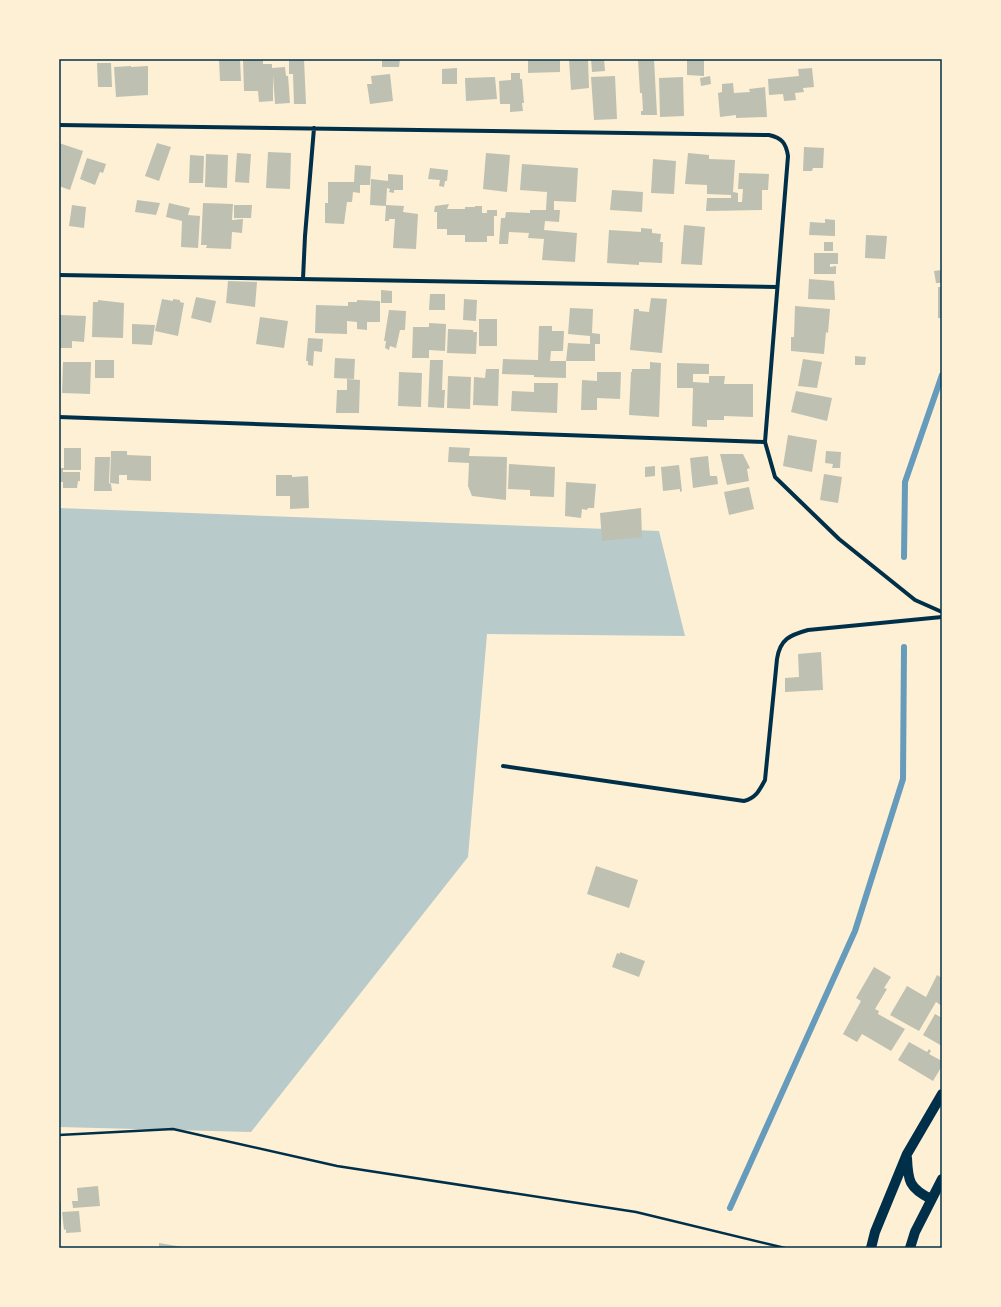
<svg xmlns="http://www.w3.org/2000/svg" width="1001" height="1307" font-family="Manrope,sans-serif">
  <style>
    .green { fill: #b9caca }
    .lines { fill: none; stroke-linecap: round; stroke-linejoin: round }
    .stream { stroke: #669bbc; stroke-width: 6 }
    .building { fill: #bec0b2 }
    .path { stroke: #003049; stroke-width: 2.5 }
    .minor { stroke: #003049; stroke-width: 4 }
    .primary { stroke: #003049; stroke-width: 10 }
    .neatline { fill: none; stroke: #003049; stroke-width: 1.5 }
  </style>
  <rect width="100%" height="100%" fill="#fdf0d5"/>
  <path class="green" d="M 59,508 L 659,531 L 685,636 L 487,634 L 468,857 L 251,1132 L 59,1127 Z"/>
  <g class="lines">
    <path class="stream" d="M 904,557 L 905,482 L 942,375
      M 730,1208 L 855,931 L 903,779 L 904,647"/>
  </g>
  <path class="building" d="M 219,59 L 240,59 L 241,81 L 220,81 Z
    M 243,59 L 263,59 L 263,64 L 272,64 L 272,68 L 285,67 L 286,76 L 288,76 L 290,103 L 275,104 L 273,75 L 273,101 L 259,102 L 258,91 L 244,91 Z
    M 289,59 L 304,59 L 306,104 L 294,104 L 293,74 L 289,74 Z
    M 382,59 L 400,59 L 399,67 L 382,67 Z
    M 528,59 L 560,59 L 560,72 L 528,73 Z
    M 569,59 L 588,59 L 589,88 L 571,90 Z
    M 591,59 L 604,59 L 605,71 L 592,72 Z
    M 638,59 L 654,59 L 657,115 L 641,115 L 641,111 L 643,111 L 642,93 L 640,93 Z
    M 687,59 L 704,59 L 704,76 L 687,75 Z
    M 97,63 L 111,63 L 112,87 L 98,87 Z
    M 131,66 L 131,67 L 148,66 L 148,95 L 116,97 L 114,67 Z
    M 457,68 L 457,84 L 442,84 L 442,69 Z
    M 812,68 L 814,87 L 803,88 L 804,92 L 795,93 L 796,100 L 784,101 L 783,94 L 769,95 L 768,79 L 799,76 L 798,69 Z
    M 511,73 L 520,73 L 520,79 L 522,79 L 524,103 L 522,103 L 523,111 L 510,112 L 510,104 L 500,104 L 499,81 L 511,80 Z
    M 390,74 L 393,101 L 370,104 L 367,84 L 372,84 L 371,76 Z
    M 615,76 L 617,119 L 594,120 L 591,77 Z
    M 710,76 L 711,84 L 701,86 L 700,78 Z
    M 495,77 L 497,99 L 466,101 L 465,78 Z
    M 683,77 L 684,116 L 660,117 L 659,78 Z
    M 733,83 L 734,93 L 750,92 L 749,89 L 765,87 L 767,117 L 736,118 L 736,115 L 720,117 L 718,93 L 722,92 L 722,84 Z
    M 59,143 L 83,151 L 70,190 L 59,186 Z
    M 157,143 L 171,147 L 159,181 L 145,176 Z
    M 804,147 L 824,148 L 823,168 L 813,168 L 812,171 L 803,171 Z
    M 268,152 L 291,153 L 290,189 L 266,188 Z
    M 237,153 L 251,154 L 249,183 L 235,182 Z
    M 486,153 L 510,155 L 507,192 L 483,189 Z
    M 688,153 L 709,155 L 709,159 L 735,160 L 733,192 L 738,193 L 738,202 L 742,202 L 743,189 L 738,189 L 739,173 L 769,174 L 768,190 L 762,190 L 762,210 L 706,211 L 707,198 L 731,198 L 731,195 L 707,194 L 707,185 L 685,184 Z
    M 206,154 L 228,155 L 227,188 L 205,187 Z
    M 190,155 L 204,156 L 203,183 L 189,183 Z
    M 87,158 L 106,164 L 103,173 L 100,172 L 95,185 L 80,179 Z
    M 653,159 L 676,161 L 674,194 L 651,193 Z
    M 522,164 L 578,168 L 576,202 L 554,201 L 554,210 L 560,210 L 559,222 L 545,221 L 544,230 L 577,233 L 575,262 L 542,260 L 544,239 L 528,238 L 529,233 L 509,232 L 508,244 L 499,244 L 501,218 L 505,218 L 506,212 L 530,213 L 530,210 L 546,210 L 547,192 L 520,190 Z
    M 355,165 L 371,166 L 370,185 L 360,185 L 360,193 L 353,192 L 352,202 L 347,202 L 344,224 L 325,223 L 325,203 L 328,203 L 328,182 L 354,182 Z
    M 430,168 L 448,170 L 447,181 L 445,181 L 444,187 L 439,186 L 440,180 L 428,179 Z
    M 388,174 L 403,175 L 403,190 L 394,190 L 394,193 L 389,192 L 390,189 L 387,188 L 386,205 L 404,206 L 403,212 L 418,214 L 416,249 L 393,248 L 395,219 L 389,219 L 389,221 L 385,221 L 386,206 L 370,205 L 371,179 L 388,181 Z
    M 612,190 L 643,192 L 642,212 L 610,210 Z
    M 137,200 L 160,203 L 156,215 L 135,212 Z
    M 169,203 L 190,208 L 188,215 L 200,216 L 198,248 L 181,247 L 182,221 L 166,217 Z
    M 203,203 L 233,204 L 232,220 L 243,219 L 242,233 L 232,232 L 231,249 L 206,248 L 207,245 L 201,245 Z
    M 449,204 L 447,209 L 465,209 L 465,207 L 475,207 L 475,206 L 482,206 L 482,213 L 487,213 L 487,210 L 497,210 L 497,216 L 494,216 L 494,236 L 487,236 L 487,242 L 465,242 L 465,235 L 447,235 L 447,229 L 437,229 L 437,212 L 434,212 L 435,206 Z
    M 72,205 L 86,207 L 84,228 L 69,226 Z
    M 234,205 L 252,205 L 251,218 L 234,218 Z
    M 825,219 L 835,220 L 835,236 L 809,235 L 810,222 L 825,223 Z
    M 684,225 L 705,227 L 702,265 L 681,264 Z
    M 641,228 L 652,229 L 652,233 L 661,234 L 660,242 L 663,242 L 662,263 L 639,262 L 639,265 L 607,263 L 609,230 L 641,232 Z
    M 866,235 L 887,236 L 885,259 L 865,258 Z
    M 824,242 L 833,242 L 833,251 L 824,251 Z
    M 814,253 L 838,253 L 838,264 L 830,264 L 830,267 L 836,266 L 836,274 L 814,274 Z
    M 942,270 L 942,283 L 936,283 L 934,271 Z
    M 809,279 L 834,281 L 835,300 L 808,299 Z
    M 228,281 L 257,282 L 255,307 L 226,303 Z
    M 938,287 L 942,287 L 942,318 L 938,318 Z
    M 381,290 L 392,291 L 392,303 L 381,303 Z
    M 430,294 L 445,294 L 445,310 L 429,310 Z
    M 196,297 L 216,301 L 211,323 L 191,318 Z
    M 651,298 L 667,299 L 662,353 L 630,350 L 634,309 L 639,309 L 639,311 L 649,312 Z
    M 162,299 L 173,301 L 173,299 L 180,300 L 180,302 L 184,303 L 178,336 L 155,331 Z
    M 464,299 L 477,300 L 476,321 L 463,320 Z
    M 98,300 L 124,303 L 123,338 L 92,337 L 93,302 L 98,302 Z
    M 357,300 L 380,301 L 380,322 L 367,322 L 367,330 L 357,329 L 357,322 L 347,321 L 347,334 L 315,333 L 316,305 L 348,306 L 348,302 L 357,302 Z
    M 795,306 L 830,309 L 828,333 L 826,332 L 824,354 L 791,351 L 791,337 L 794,337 Z
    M 570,308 L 593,309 L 592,333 L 600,334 L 600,344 L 595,344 L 595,361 L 566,361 L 566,378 L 534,377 L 534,375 L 502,374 L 503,359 L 538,360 L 539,326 L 552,326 L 552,331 L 564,331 L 563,351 L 551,351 L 550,361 L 566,361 L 568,343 L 590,344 L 590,336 L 568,334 Z
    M 389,310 L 406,311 L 405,330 L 400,330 L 396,348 L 390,346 L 389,350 L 385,348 L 386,341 L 384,341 Z
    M 60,315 L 86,316 L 84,342 L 72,341 L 72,348 L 60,348 Z
    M 260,317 L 288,321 L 284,348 L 256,344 Z
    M 479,319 L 497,319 L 497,346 L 479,346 Z
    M 429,323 L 446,324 L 445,351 L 429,350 L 429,358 L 412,358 L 413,327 L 429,327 Z
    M 132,324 L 155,325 L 152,345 L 132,344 Z
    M 448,329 L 473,330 L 473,332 L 477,332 L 476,354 L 447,353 Z
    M 308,338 L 323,339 L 322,352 L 314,351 L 313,366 L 308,365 L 308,361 L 306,361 Z
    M 855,356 L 866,357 L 865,365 L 855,365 Z
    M 335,358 L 355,359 L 354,379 L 334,378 Z
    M 803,359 L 822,362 L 817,388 L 798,386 Z
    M 95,360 L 114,360 L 114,378 L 95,378 Z
    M 430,360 L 443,360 L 442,390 L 445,390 L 444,408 L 428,407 Z
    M 63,362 L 91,362 L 90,394 L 62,393 Z
    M 650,362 L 661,363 L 659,417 L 629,415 L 631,372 L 632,372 L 632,369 L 650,369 Z
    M 677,363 L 709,364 L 709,374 L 693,374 L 693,382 L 709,383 L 709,376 L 725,376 L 724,384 L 753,384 L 753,417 L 724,416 L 724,420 L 707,420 L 707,427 L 692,426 L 693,388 L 677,388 Z
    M 486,369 L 499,369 L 498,406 L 473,405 L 474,377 L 485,378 Z
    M 399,372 L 422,373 L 421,407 L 398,406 Z
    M 597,372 L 621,372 L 620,399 L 597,398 L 597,410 L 581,410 L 582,380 L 597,381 Z
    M 448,376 L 471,377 L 470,409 L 447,408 Z
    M 347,379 L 360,380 L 359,413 L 336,413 L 337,390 L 347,390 Z
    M 534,383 L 558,383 L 557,413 L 511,411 L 512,391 L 534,392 Z
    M 796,391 L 832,398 L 827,421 L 791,412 Z
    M 788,435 L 817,440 L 812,472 L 783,466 Z
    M 449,447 L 470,448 L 469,456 L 507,457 L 506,500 L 472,496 L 468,486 L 469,463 L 448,462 Z
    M 64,448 L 81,448 L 81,470 L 63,470 L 63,472 L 80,472 L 80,481 L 78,481 L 77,488 L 63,488 L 63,482 L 59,482 L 59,468 L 64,468 Z
    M 111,451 L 127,451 L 127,455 L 151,456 L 151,481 L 127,480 L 127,475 L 119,475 L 119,484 L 110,483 Z
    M 826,451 L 841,452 L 840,468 L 832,468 L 833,464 L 825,463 Z
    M 720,454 L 743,454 L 750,468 L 747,469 L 749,481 L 727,485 Z
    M 708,456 L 710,476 L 717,476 L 718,484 L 693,488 L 690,458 Z
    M 95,457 L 110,457 L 109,483 L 111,484 L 112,491 L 94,491 Z
    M 509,464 L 555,467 L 554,497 L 530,496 L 530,490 L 508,489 Z
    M 679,465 L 682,491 L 680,492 L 680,489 L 663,491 L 661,467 Z
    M 655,466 L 655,476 L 645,477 L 645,467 Z
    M 824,474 L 842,477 L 838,503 L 820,500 Z
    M 276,475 L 292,475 L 292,477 L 308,476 L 309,508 L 290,509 L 290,496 L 276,496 Z
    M 566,482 L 596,484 L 594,508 L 588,508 L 587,510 L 582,509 L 581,518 L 565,516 Z
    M 749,487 L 754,509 L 729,515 L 724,492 Z
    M 641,508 L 642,537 L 602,541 L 600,513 Z
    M 821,652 L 823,690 L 785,692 L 785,678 L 799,677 L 798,654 Z
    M 596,866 L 638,880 L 629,908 L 587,894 Z
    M 620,952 L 645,961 L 639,977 L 612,967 L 617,953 L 620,954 Z
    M 874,967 L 891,977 L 884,988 L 887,989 L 875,1009 L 879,1011 L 878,1014 L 905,1029 L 891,1051 L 862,1034 L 857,1042 L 843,1034 L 861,1001 L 856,998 Z
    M 937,975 L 942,978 L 942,1006 L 936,1002 L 919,1031 L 890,1015 L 907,986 L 926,997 Z
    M 935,1014 L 942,1018 L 942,1046 L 923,1035 Z
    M 909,1042 L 927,1052 L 929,1049 L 931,1051 L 929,1054 L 942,1061 L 942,1066 L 933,1081 L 898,1060 Z
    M 98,1186 L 100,1206 L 73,1208 L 72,1201 L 78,1201 L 77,1188 Z
    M 59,1203 L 61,1203 L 61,1225 L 59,1225 Z
    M 79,1211 L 81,1232 L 66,1233 L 66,1229 L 64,1230 L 62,1212 Z
    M 159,1243 L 183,1247 L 183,1248 L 159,1248 Z"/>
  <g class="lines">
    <path class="path" d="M 59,1135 L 173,1129 L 337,1166 L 636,1212 L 785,1248"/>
    <path class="minor" d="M 59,125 L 769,135 C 782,138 786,143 788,156 L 765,442 L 775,477 L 839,539 L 915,600 L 942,612
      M 59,275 L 777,287
      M 303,279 L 305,236 L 314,128
      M 59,417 L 765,442
      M 503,766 L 744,801 C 756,798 759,791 765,780 L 777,659 C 780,639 790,635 808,630 L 942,617"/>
    <path class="primary" d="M 907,1158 C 908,1181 909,1188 931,1199
      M 871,1248 L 875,1232 L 907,1154 L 942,1094
      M 910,1248 L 915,1232 L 942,1179"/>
  </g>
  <rect width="1001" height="1307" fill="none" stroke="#fdf0d5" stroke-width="120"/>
  <rect x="60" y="60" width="881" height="1187" class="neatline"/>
</svg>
